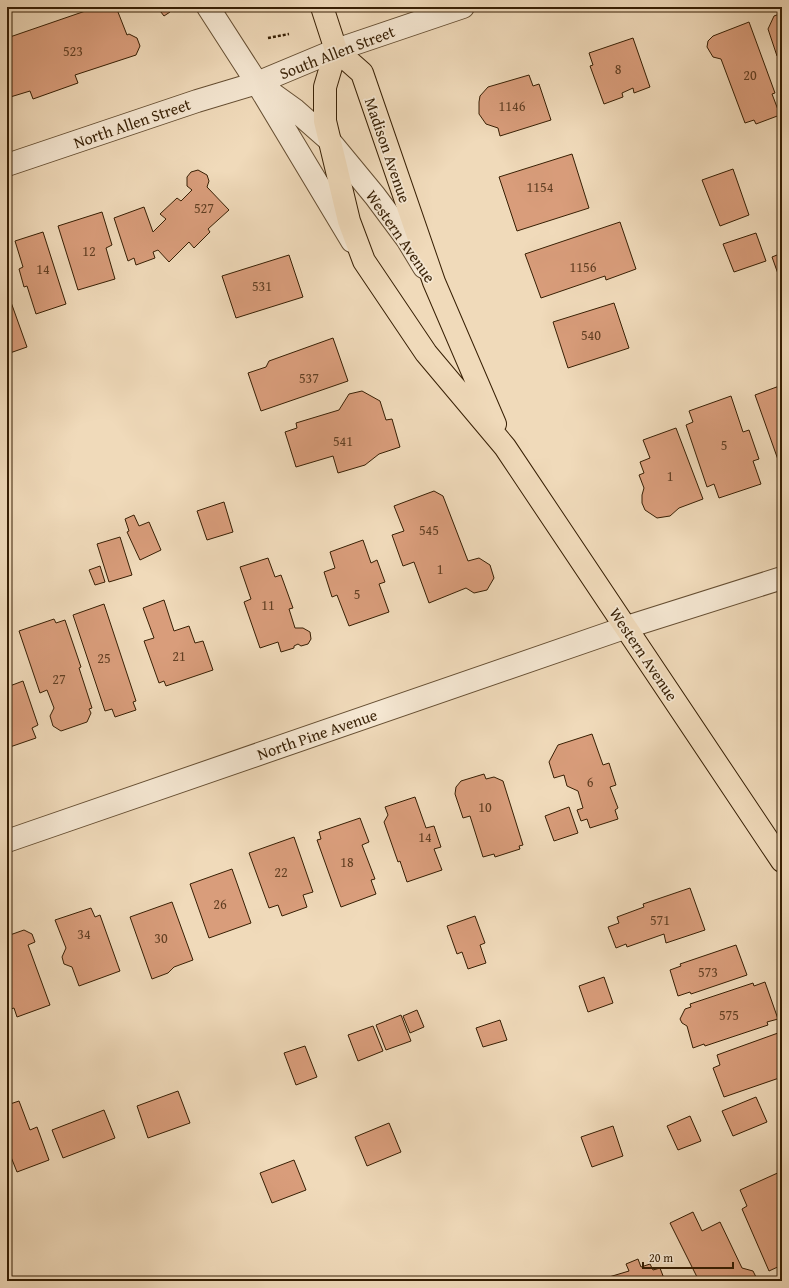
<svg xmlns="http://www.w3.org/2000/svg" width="789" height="1288" font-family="'Gentium Book Plus',serif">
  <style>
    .building { fill: #d99d7b; stroke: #371f04 }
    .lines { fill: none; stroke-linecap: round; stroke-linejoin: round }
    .minor-casing { stroke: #654e32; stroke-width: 24 }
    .major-casing { stroke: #371f04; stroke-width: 24 }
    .path { stroke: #371f04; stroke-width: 2.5; stroke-dasharray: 3 2; stroke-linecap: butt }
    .minor { stroke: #f5e7d2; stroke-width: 22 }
    .major { stroke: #f0daba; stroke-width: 22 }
    .labels { text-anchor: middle; stroke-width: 3.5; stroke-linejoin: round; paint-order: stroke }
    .number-label { font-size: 14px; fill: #603e22 }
    .street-label { font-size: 16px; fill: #371f04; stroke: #f5e7d2 }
  </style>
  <rect width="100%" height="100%" fill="#f0daba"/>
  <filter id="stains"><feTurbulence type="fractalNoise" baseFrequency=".005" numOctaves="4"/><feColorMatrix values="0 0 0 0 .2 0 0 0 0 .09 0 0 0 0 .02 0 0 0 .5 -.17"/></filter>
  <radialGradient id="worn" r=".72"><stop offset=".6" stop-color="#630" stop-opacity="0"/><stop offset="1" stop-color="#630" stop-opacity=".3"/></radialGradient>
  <path class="building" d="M 97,7 L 116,7 L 127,35 L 129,34 L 137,38 L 140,46 L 136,55 L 75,75 L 78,83 L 33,99 L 30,91 L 7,98 L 7,38 Z
    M 157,7 L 166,7 L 170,12 L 164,16 Z
    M 782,13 L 782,55 L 777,56 L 768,29 L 774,16 Z
    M 749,22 L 775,93 L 772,94 L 780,115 L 756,124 L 754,120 L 745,123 L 721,59 L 713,57 L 707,47 L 708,41 L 713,36 Z
    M 633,38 L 650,87 L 634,93 L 633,88 L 622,93 L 623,97 L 604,104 L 590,66 L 593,65 L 589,53 Z
    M 529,75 L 533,86 L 539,84 L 551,120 L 500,136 L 498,128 L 486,124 L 479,114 L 479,102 L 480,96 L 488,87 Z
    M 572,154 L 589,208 L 517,231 L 499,177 Z
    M 733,169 L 749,215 L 720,226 L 702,180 Z
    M 198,170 L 207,175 L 209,181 L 207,187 L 229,210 L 208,229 L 210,232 L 194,248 L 189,242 L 169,262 L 158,250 L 153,252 L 155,258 L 136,265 L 134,258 L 128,261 L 114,218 L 144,207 L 153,232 L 166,219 L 160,214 L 177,198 L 181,201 L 192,190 L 187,186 L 187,177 L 191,172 Z
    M 102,212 L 112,245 L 106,248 L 115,279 L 78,290 L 58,226 Z
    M 620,222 L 636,269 L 606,280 L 605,276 L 541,298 L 525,254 Z
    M 43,232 L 66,304 L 36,314 L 27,286 L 24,287 L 19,269 L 23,267 L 15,241 Z
    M 756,233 L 766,261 L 734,272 L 723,244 Z
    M 782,253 L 782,285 L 772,257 Z
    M 289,255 L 303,297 L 236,318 L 222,276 Z
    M 7,291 L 27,347 L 7,354 Z
    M 614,303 L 629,348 L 568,368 L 553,322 Z
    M 333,338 L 348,381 L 261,411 L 248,373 L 266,367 L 269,361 Z
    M 782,385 L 782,471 L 755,395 Z
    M 362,391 L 380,401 L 386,420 L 392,419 L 400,447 L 379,454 L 365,465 L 338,473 L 333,456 L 296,467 L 285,432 L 297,428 L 296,423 L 339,410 L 349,394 Z
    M 731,396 L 743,432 L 749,430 L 759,459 L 753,461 L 761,484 L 719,498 L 714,484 L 707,487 L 686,425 L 693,422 L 689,411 Z
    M 676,428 L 703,499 L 679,508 L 670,516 L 657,518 L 645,510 L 642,503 L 642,495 L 644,488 L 639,475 L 644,473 L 640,462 L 650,458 L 643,440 Z
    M 434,491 L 443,496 L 468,561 L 479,558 L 490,565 L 494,578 L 487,590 L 474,593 L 466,588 L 429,603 L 414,562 L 403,566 L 392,535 L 404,531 L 394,506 Z
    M 224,502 L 233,532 L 207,540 L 197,511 Z
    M 134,515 L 139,526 L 149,522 L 161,550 L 140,560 L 127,532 L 129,531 L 125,519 Z
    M 120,537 L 132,575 L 109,582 L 97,544 Z
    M 363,540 L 371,563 L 377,560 L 385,582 L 379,584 L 389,612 L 349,626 L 337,595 L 332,597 L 324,572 L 335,568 L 330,552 Z
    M 268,558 L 275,577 L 281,575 L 293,608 L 289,609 L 295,628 L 303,628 L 310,632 L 311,639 L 308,644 L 301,646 L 298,644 L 294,646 L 294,648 L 281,652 L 278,642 L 260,648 L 244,602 L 251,599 L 240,567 Z
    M 100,566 L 105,582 L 95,585 L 89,570 Z
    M 164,600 L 174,631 L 189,626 L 195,643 L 203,641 L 213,670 L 166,686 L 164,681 L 159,683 L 144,641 L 154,638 L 143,608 Z
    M 104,604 L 136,701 L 133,702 L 136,710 L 115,717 L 112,709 L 105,711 L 73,615 Z
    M 54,619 L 56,623 L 65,620 L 81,667 L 79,668 L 92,708 L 89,709 L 91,713 L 87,722 L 61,731 L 53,726 L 50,716 L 54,708 L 47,690 L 40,693 L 19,631 Z
    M 23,681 L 38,725 L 32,728 L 36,738 L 7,748 L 7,687 Z
    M 592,734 L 603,765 L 609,763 L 616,785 L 610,787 L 618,808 L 615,810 L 618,819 L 590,828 L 587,819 L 581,821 L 577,810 L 583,808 L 578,791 L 567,786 L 564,775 L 554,778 L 549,762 L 558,745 Z
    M 484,774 L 486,779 L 494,777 L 503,781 L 523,845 L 519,846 L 520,849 L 495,857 L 494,854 L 483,857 L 470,816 L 463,818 L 455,794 L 456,787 L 461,781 Z
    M 415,797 L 426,828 L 434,826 L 441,847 L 434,849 L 442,870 L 407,882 L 400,861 L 398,862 L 384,822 L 388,815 L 385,807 Z
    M 569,807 L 578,833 L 554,841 L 545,816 Z
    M 360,818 L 369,842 L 362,845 L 375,879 L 371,880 L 376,894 L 341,907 L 317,840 L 321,839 L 319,832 Z
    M 294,837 L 313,892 L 303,895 L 307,907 L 282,916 L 278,905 L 269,908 L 249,853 Z
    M 232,869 L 251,923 L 209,938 L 190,884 Z
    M 690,888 L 705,930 L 666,943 L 664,934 L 627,947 L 626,944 L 616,948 L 608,927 L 619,923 L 617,917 L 644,907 L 643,904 Z
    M 172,902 L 193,960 L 174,967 L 168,973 L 152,979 L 130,917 Z
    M 91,908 L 95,917 L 100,915 L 120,971 L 79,986 L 72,967 L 64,964 L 62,957 L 66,948 L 55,920 Z
    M 475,916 L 485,943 L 480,945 L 486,963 L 468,969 L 462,952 L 457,954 L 447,926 Z
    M 24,930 L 32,934 L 35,942 L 28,945 L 50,1005 L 17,1017 L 14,1008 L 8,1010 L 7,1007 L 7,936 Z
    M 736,945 L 747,975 L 691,994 L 690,992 L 678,996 L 670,970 L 681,966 L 680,964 Z
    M 604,977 L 613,1003 L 588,1012 L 579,986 Z
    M 765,982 L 778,1019 L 767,1022 L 768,1025 L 705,1046 L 704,1044 L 693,1048 L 687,1026 L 682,1023 L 680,1019 L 685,1009 L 691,1007 L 690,1004 L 753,983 L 754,986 Z
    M 417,1010 L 424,1027 L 410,1033 L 403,1016 Z
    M 401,1015 L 411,1041 L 386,1050 L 376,1025 Z
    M 500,1020 L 507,1040 L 483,1047 L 476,1028 Z
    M 373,1026 L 383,1051 L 358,1061 L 348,1035 Z
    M 778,1033 L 779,1036 L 782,1035 L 782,1077 L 724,1097 L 713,1068 L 720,1065 L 717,1055 Z
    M 305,1046 L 317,1077 L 296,1085 L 284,1053 Z
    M 178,1091 L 190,1123 L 148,1138 L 137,1106 Z
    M 756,1097 L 767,1122 L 733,1136 L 722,1111 Z
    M 19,1101 L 30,1130 L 37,1127 L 49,1160 L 17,1172 L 7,1147 L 7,1105 Z
    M 104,1110 L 115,1138 L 63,1158 L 52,1130 Z
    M 690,1116 L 701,1141 L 678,1150 L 667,1126 Z
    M 389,1123 L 401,1152 L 367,1166 L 355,1137 Z
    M 613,1126 L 623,1156 L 592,1167 L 581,1137 Z
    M 294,1160 L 306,1190 L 272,1203 L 260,1173 Z
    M 782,1171 L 782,1265 L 769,1271 L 742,1209 L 747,1206 L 740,1190 Z
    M 693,1212 L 702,1231 L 720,1222 L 742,1268 L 753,1271 L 758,1281 L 699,1281 L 670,1223 Z
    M 638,1259 L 641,1267 L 650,1264 L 653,1270 L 660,1268 L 665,1281 L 610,1281 L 609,1277 L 629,1271 L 626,1264 Z"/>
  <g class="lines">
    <g class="minor-casing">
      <path id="minor" d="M 208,7 L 257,83 L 352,241
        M 263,87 L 295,110 L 328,139 L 375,196 L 407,239 L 424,267
        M 7,165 L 197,101 L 257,83 L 336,50 L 463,7
        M 7,841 L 627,627 L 782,578"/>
    </g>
    <g class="major-casing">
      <path id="major" d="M 322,7 L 336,50 L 325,87 L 325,121 L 349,221 L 364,261 L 426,353 L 505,447 L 782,861
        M 336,50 L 362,73 L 434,282 L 495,424"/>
    </g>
    <path class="path" d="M 268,38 L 289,34"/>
    <use href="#minor" class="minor"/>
    <use href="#major" class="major"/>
  </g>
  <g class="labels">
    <g class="number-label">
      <text x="73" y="56">523</text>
      <text x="618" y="74">8</text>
      <text x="750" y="80">20</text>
      <text x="512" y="111">1146</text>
      <text x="540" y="192">1154</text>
      <text x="204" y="213">527</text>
      <text x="89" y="256">12</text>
      <text x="583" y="272">1156</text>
      <text x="43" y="274">14</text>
      <text x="262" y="291">531</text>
      <text x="591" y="340">540</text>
      <text x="309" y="383">537</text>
      <text x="343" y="446">541</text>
      <text x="724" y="450">5</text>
      <text x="670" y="481">1</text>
      <text x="429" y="535">545</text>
      <text x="440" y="574">1</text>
      <text x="357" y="599">5</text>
      <text x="268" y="610">11</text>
      <text x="179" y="661">21</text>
      <text x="104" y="663">25</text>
      <text x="59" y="684">27</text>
      <text x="590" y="787">6</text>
      <text x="485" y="812">10</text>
      <text x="425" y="842">14</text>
      <text x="347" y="867">18</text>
      <text x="281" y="877">22</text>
      <text x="220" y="909">26</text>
      <text x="660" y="925">571</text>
      <text x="84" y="939">34</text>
      <text x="161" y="943">30</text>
      <text x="708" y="977">573</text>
      <text x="729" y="1020">575</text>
    </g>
    <g class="street-label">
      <text transform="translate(337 52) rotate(-21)" y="6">South Allen Street</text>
      <text transform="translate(132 123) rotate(-19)" y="6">North Allen Street</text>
      <text transform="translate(388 150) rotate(71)" y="6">Madison Avenue</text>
      <text transform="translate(401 236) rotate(55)" y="6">Western Avenue</text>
      <text transform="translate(644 654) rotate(56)" y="6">Western Avenue</text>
      <text transform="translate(317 734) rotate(-19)" y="6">North Pine Avenue</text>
    </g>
  </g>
  <rect width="789" height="1288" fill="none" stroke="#f0daba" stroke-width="24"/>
  <rect x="8" y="8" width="773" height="1272" fill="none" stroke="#371f04" stroke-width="2"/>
  <rect x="12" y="12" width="765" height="1264" fill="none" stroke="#371f04"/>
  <path d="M643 1262v6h90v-6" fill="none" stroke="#371f04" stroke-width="2"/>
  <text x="649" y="1262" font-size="12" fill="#371f04" stroke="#f5e7d2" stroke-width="3" paint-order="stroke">20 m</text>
  <rect width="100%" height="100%" filter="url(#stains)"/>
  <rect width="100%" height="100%" fill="url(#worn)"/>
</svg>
